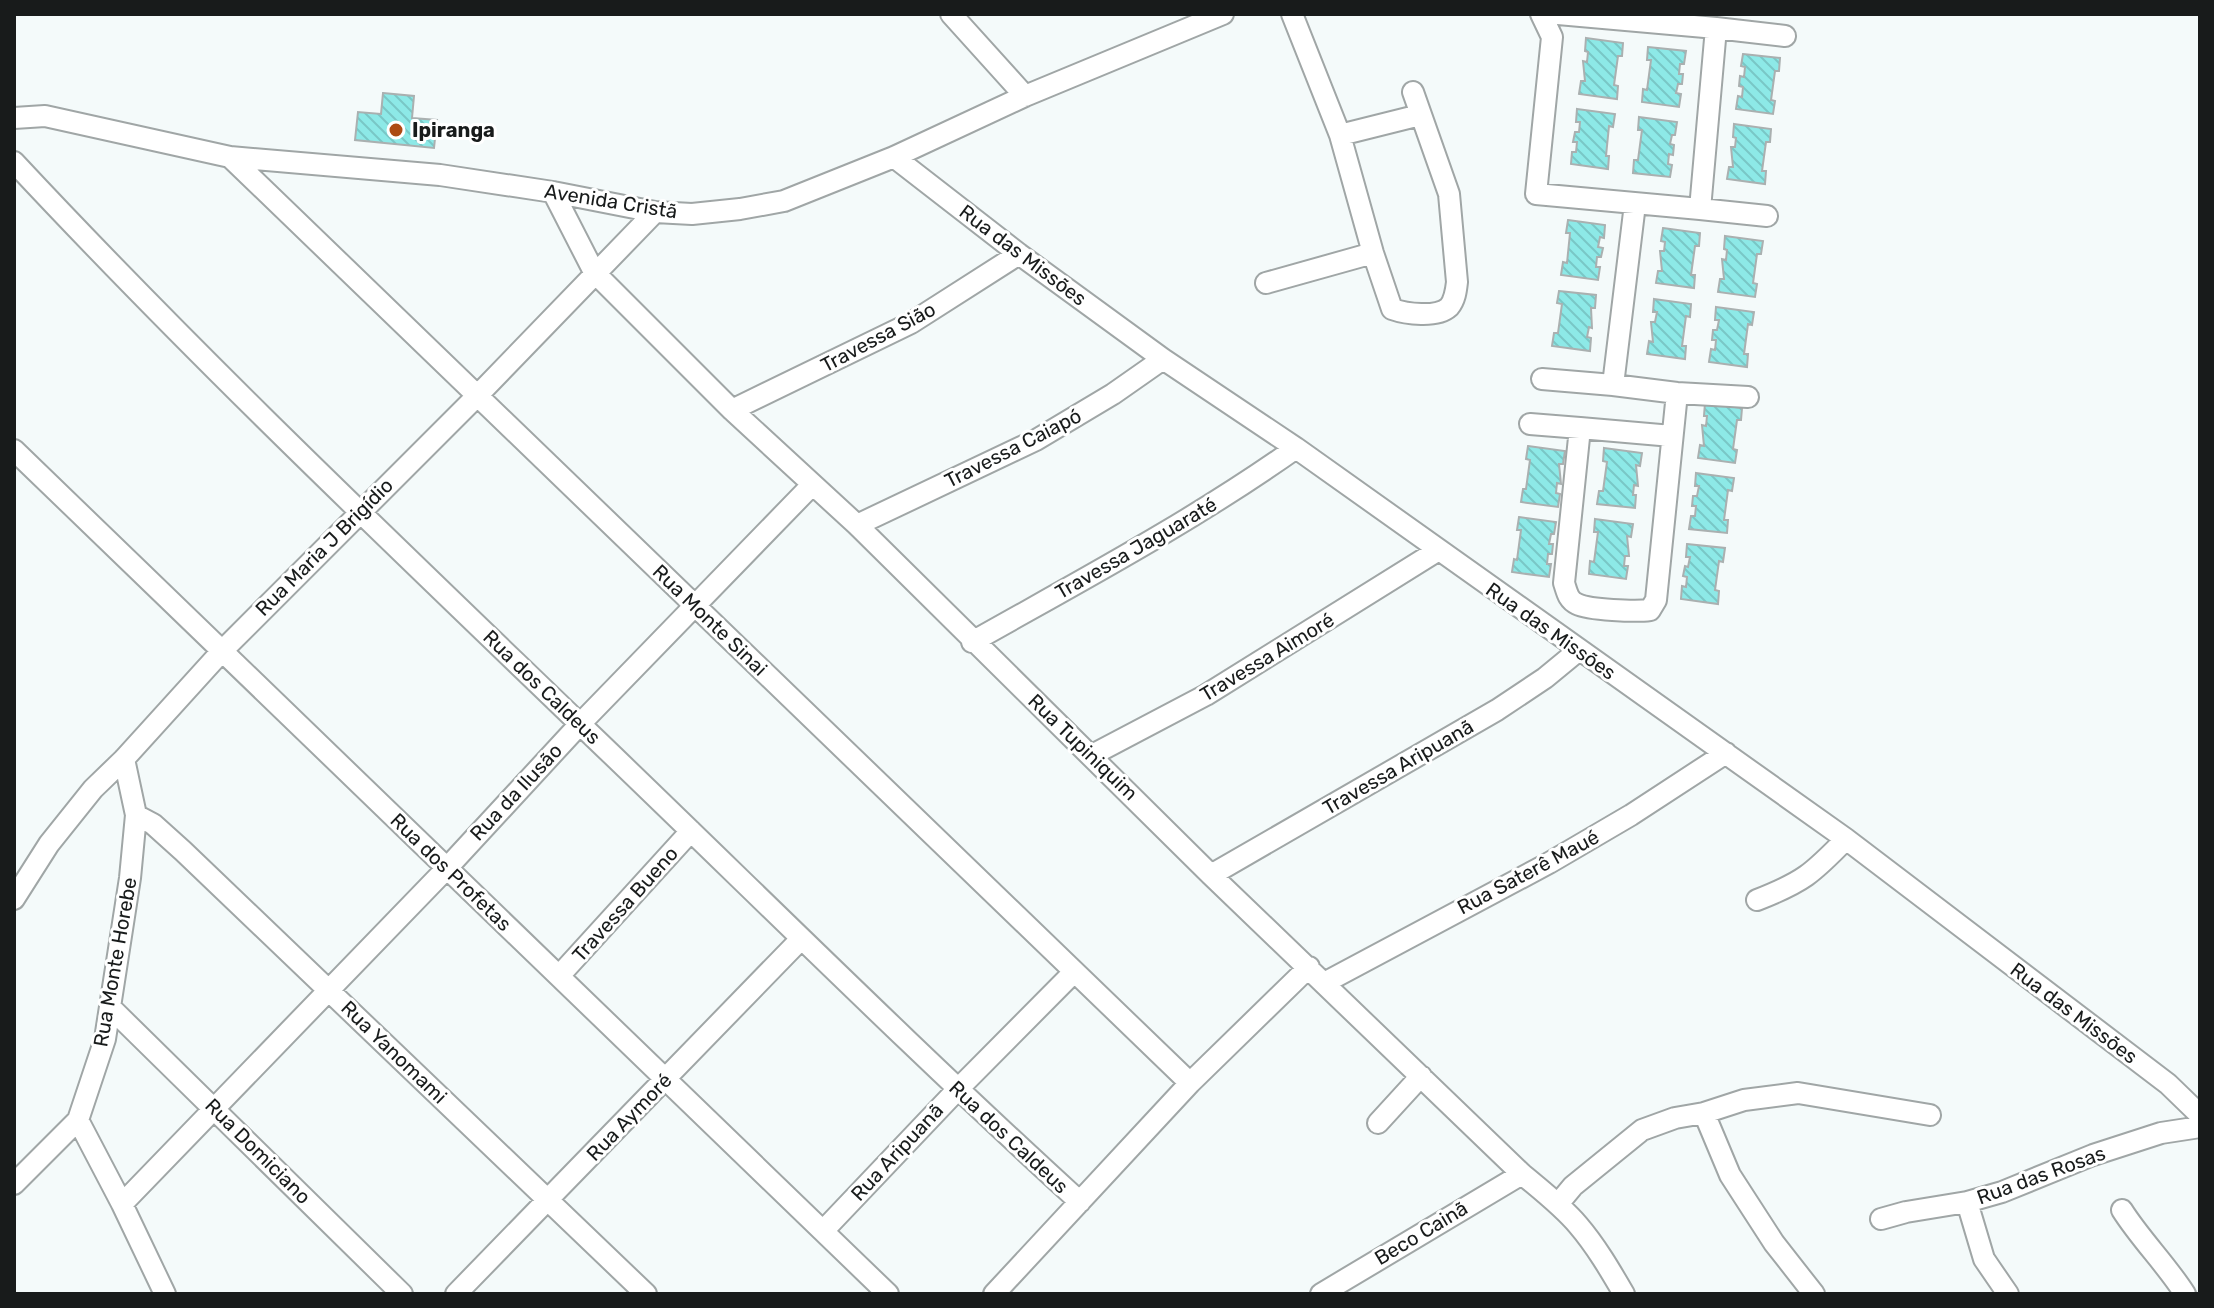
<svg xmlns="http://www.w3.org/2000/svg" width="2214" height="1308" font-family="Rubik,sans-serif">
  <style>
    .building { fill: url(#building-back-hatch); stroke: #aab0b0; stroke-width: 2 }
    .lines { fill: none; stroke-linecap: round; stroke-linejoin: round }
    .minor-casing { stroke: #a0a6a6; stroke-width: 24 }
    .minor { stroke: #fff; stroke-width: 20 }
    .poi-dot { fill: #ad4a13; stroke: #fff; stroke-width: 3 }
    .labels { text-anchor: middle; stroke-width: 6; stroke-linejoin: round; paint-order: stroke }
    .poi-label { font-size: 20px; font-weight: bold; fill: #181b1b; stroke: #fff; text-anchor: start }
    .street-label { font-size: 20px; fill: #181b1b; stroke: #fff }
  </style>
  <defs>
    <pattern id="building-back-hatch" width="6" height="6" patternUnits="userSpaceOnUse" patternTransform="scale(2)"><rect width="6" height="6" fill="#8de9e7"/><path d="M-1 5l2 2M0 0l6 6M5-1l2 2" fill="none" stroke="#79c7c6"/></pattern>
  </defs>
  <rect width="100%" height="100%" fill="#f4fafa"/>
  <path class="building" d="M 1586,38 L 1623,43 L 1622,56 L 1618,56 L 1614,85 L 1618,86 L 1617,99 L 1579,94 L 1581,81 L 1585,81 L 1583,61 L 1587,62 L 1588,52 L 1585,51 Z
    M 1648,47 L 1686,51 L 1684,64 L 1680,64 L 1679,74 L 1683,74 L 1682,84 L 1678,84 L 1676,93 L 1681,94 L 1679,107 L 1642,102 L 1643,89 L 1647,90 L 1651,60 L 1647,60 Z
    M 1743,54 L 1780,58 L 1779,71 L 1775,71 L 1771,100 L 1775,101 L 1773,114 L 1736,109 L 1738,96 L 1742,97 L 1743,87 L 1739,86 L 1740,76 L 1744,77 L 1745,67 L 1741,66 Z
    M 383,93 L 414,96 L 412,118 L 437,120 L 434,148 L 355,140 L 358,112 L 381,114 Z
    M 1577,109 L 1615,114 L 1613,127 L 1609,126 L 1606,156 L 1609,156 L 1608,169 L 1571,164 L 1572,152 L 1576,152 L 1577,142 L 1573,142 L 1575,132 L 1579,132 L 1580,122 L 1576,122 Z
    M 1639,117 L 1677,122 L 1675,135 L 1672,135 L 1670,144 L 1674,145 L 1673,155 L 1669,154 L 1668,164 L 1672,165 L 1670,177 L 1633,173 L 1634,160 L 1638,160 L 1642,130 L 1638,130 Z
    M 1734,124 L 1771,129 L 1770,142 L 1766,142 L 1762,171 L 1766,171 L 1765,184 L 1727,179 L 1729,167 L 1733,167 L 1731,147 L 1735,147 L 1736,138 L 1733,137 Z
    M 1568,220 L 1605,225 L 1604,238 L 1600,237 L 1598,247 L 1603,248 L 1601,257 L 1597,257 L 1596,267 L 1600,267 L 1598,280 L 1561,275 L 1563,262 L 1567,263 L 1570,233 L 1566,233 Z
    M 1663,228 L 1700,233 L 1699,246 L 1695,246 L 1691,275 L 1695,275 L 1694,288 L 1656,283 L 1658,271 L 1662,271 L 1660,251 L 1664,251 L 1665,242 L 1661,241 Z
    M 1725,236 L 1763,241 L 1761,254 L 1757,254 L 1753,283 L 1757,284 L 1755,297 L 1718,292 L 1720,279 L 1724,279 L 1722,259 L 1726,260 L 1727,250 L 1724,249 Z
    M 1559,291 L 1596,295 L 1595,308 L 1591,308 L 1592,328 L 1589,327 L 1587,337 L 1591,338 L 1590,351 L 1552,346 L 1554,333 L 1558,333 L 1562,304 L 1557,303 Z
    M 1654,299 L 1691,304 L 1690,317 L 1686,316 L 1682,346 L 1686,346 L 1685,359 L 1647,354 L 1649,341 L 1653,342 L 1651,322 L 1655,322 L 1657,312 L 1653,312 Z
    M 1716,307 L 1754,312 L 1752,325 L 1748,324 L 1744,354 L 1748,354 L 1747,367 L 1709,362 L 1711,349 L 1715,350 L 1716,340 L 1712,340 L 1713,330 L 1717,330 L 1719,320 L 1715,320 Z
    M 1705,403 L 1742,408 L 1741,420 L 1737,420 L 1733,449 L 1737,450 L 1735,463 L 1698,458 L 1700,445 L 1704,446 L 1702,425 L 1706,426 L 1707,416 L 1704,416 Z
    M 1528,446 L 1565,451 L 1563,464 L 1559,464 L 1561,484 L 1557,483 L 1556,493 L 1560,494 L 1558,507 L 1521,502 L 1523,489 L 1526,489 L 1530,460 L 1526,459 Z
    M 1604,448 L 1642,453 L 1640,466 L 1636,465 L 1638,486 L 1634,485 L 1633,495 L 1636,495 L 1635,508 L 1597,504 L 1599,491 L 1603,491 L 1607,462 L 1603,461 Z
    M 1696,473 L 1734,478 L 1732,491 L 1728,490 L 1724,520 L 1728,520 L 1727,533 L 1689,529 L 1691,516 L 1695,516 L 1696,506 L 1692,506 L 1693,496 L 1697,496 L 1699,486 L 1695,486 Z
    M 1519,517 L 1556,522 L 1554,534 L 1551,534 L 1549,544 L 1553,544 L 1552,554 L 1548,554 L 1547,564 L 1551,564 L 1549,577 L 1512,572 L 1514,559 L 1517,560 L 1521,530 L 1517,530 Z
    M 1595,519 L 1633,524 L 1631,537 L 1627,536 L 1629,556 L 1625,556 L 1624,566 L 1628,566 L 1626,579 L 1589,574 L 1590,561 L 1594,562 L 1598,532 L 1594,532 Z
    M 1687,544 L 1725,548 L 1723,562 L 1719,561 L 1715,590 L 1719,591 L 1718,604 L 1681,599 L 1682,586 L 1686,587 L 1687,577 L 1683,576 L 1685,566 L 1688,567 L 1690,557 L 1686,557 Z"/>
  <g class="lines">
    <g class="minor-casing">
      <path id="minor" d="M 951,14 L 1025,96
        M 1292,14 L 1340,135 L 1373,253 L 1392,309 C 1406,314 1437,318 1449,307 C 1455,300 1456,291 1457,282 L 1449,194 L 1413,92
        M 1541,14 L 1552,37 L 1536,194 L 1700,209 L 1716,28 L 1558,14
        M 1716,28 L 1785,36
        M 14,118 L 45,116 L 230,157 L 440,175 L 553,192 L 655,212 L 692,214 L 740,209 L 784,201 L 894,157 L 1025,96 L 1223,14
        M 1340,135 L 1420,115
        M 230,157 L 1190,1083
        M 894,157 L 1019,254 L 1163,359 L 1296,448 L 1846,839 L 2168,1084 L 2200,1115
        M 14,162 C 196,357 390,541 582,726 C 748,885 910,1047 1080,1202
        M 553,192 L 594,272 L 732,410 L 857,525 L 1211,875 L 1522,1174 C 1541,1190 1562,1206 1578,1225 C 1596,1246 1610,1270 1624,1294
        M 1635,204 L 1613,385 L 1677,393 L 1748,397
        M 1700,209 L 1767,216
        M 1266,283 L 1373,253
        M 1542,379 L 1613,385
        M 732,410 L 911,323 L 1019,254
        M 1530,424 L 1580,428 L 1564,583 C 1567,592 1568,600 1577,604 C 1589,610 1636,612 1650,610 L 1656,600 L 1677,393
        M 1580,428 L 1672,436
        M 14,450 L 888,1294
        M 857,525 L 1036,440 L 1113,394 L 1163,359
        M 972,642 C 1082,580 1193,521 1296,448
        M 1092,755 L 1206,695 L 1437,551
        M 136,815 L 153,824 L 183,851 L 646,1294
        M 1211,875 L 1497,710 L 1545,678 L 1579,650
        M 14,899 L 49,844 L 93,789 L 124,759 L 222,651 L 478,395 L 655,212
        M 1757,900 C 1803,882 1812,874 1846,839
        M 559,976 L 691,831
        M 1324,983 L 1549,863 L 1631,815 L 1726,753
        M 112,1009 L 402,1294
        M 1704,1113 L 1730,1175 L 1774,1243 L 1814,1294
        M 78,1120 L 122,1204 L 165,1294
        M 1378,1123 L 1421,1076
        M 14,1184 L 78,1120 L 105,1039 L 130,878 L 136,815 L 124,759
        M 1967,1202 L 1984,1259 L 2008,1294
        M 122,1204 L 447,868 L 580,724 L 811,486
        M 1558,1204 L 1573,1186 L 1642,1130 L 1675,1118 L 1704,1113 L 1744,1100 L 1798,1093 L 1930,1115
        M 2122,1210 C 2141,1240 2166,1264 2185,1294
        M 1881,1219 L 1906,1212 L 1967,1202 L 2002,1192 L 2093,1155 L 2161,1133 L 2200,1127
        M 823,1231 L 957,1090 L 1074,972
        M 456,1294 L 801,939
        M 994,1294 L 1190,1083 L 1309,967
        M 1321,1294 L 1522,1174"/>
    </g>
    <use href="#minor" class="minor"/>
  </g>
  <circle class="poi-dot" cx="396" cy="130" r="8"/>
  <g class="labels">
    <g class="poi-label">
      <text x="412" y="137">Ipiranga</text>
    </g>
    <g class="street-label">
      <text transform="translate(611 201) rotate(9)" y="7">Avenida Cristã</text>
      <text transform="translate(1023 255) rotate(37)" y="7">Rua das Missões</text>
      <text transform="translate(878 337) rotate(-28)" y="7">Travessa Sião</text>
      <text transform="translate(1013 448) rotate(-27)" y="7">Travessa Caiapó</text>
      <text transform="translate(324 547) rotate(-45)" y="7">Rua Maria J Brigídio</text>
      <text transform="translate(1136 548) rotate(-30)" y="7">Travessa Jaguaraté</text>
      <text transform="translate(710 620) rotate(44)" y="7">Rua Monte Sinai</text>
      <text transform="translate(1551 631) rotate(35)" y="7">Rua das Missões</text>
      <text transform="translate(1267 657) rotate(-31)" y="7">Travessa Aimoré</text>
      <text transform="translate(542 687) rotate(44)" y="7">Rua dos Caldeus</text>
      <text transform="translate(1083 747) rotate(44)" y="7">Rua Tupiniquim</text>
      <text transform="translate(1398 767) rotate(-30)" y="7">Travessa Aripuanã</text>
      <text transform="translate(516 792) rotate(-47)" y="7">Rua da Ilusão</text>
      <text transform="translate(451 872) rotate(44)" y="7">Rua dos Profetas</text>
      <text transform="translate(1528 872) rotate(-28)" y="7">Rua Saterê Maué</text>
      <text transform="translate(625 904) rotate(-48)" y="7">Travessa Bueno</text>
      <text transform="translate(115 962) rotate(-80)" y="7">Rua Monte Horebe</text>
      <text transform="translate(2074 1013) rotate(37)" y="7">Rua das Missões</text>
      <text transform="translate(394 1052) rotate(44)" y="7">Rua Yanomami</text>
      <text transform="translate(629 1117) rotate(-46)" y="7">Rua Aymoré</text>
      <text transform="translate(1009 1137) rotate(43)" y="7">Rua dos Caldeus</text>
      <text transform="translate(258 1151) rotate(45)" y="7">Rua Domiciano</text>
      <text transform="translate(897 1152) rotate(-47)" y="7">Rua Aripuanã</text>
      <text transform="translate(2041 1175) rotate(-20)" y="7">Rua das Rosas</text>
      <text transform="translate(1421 1233) rotate(-31)" y="7">Beco Cainã</text>
    </g>
  </g>
  <rect width="2214" height="1308" fill="none" stroke="#181b1b" stroke-width="32"/>
</svg>
